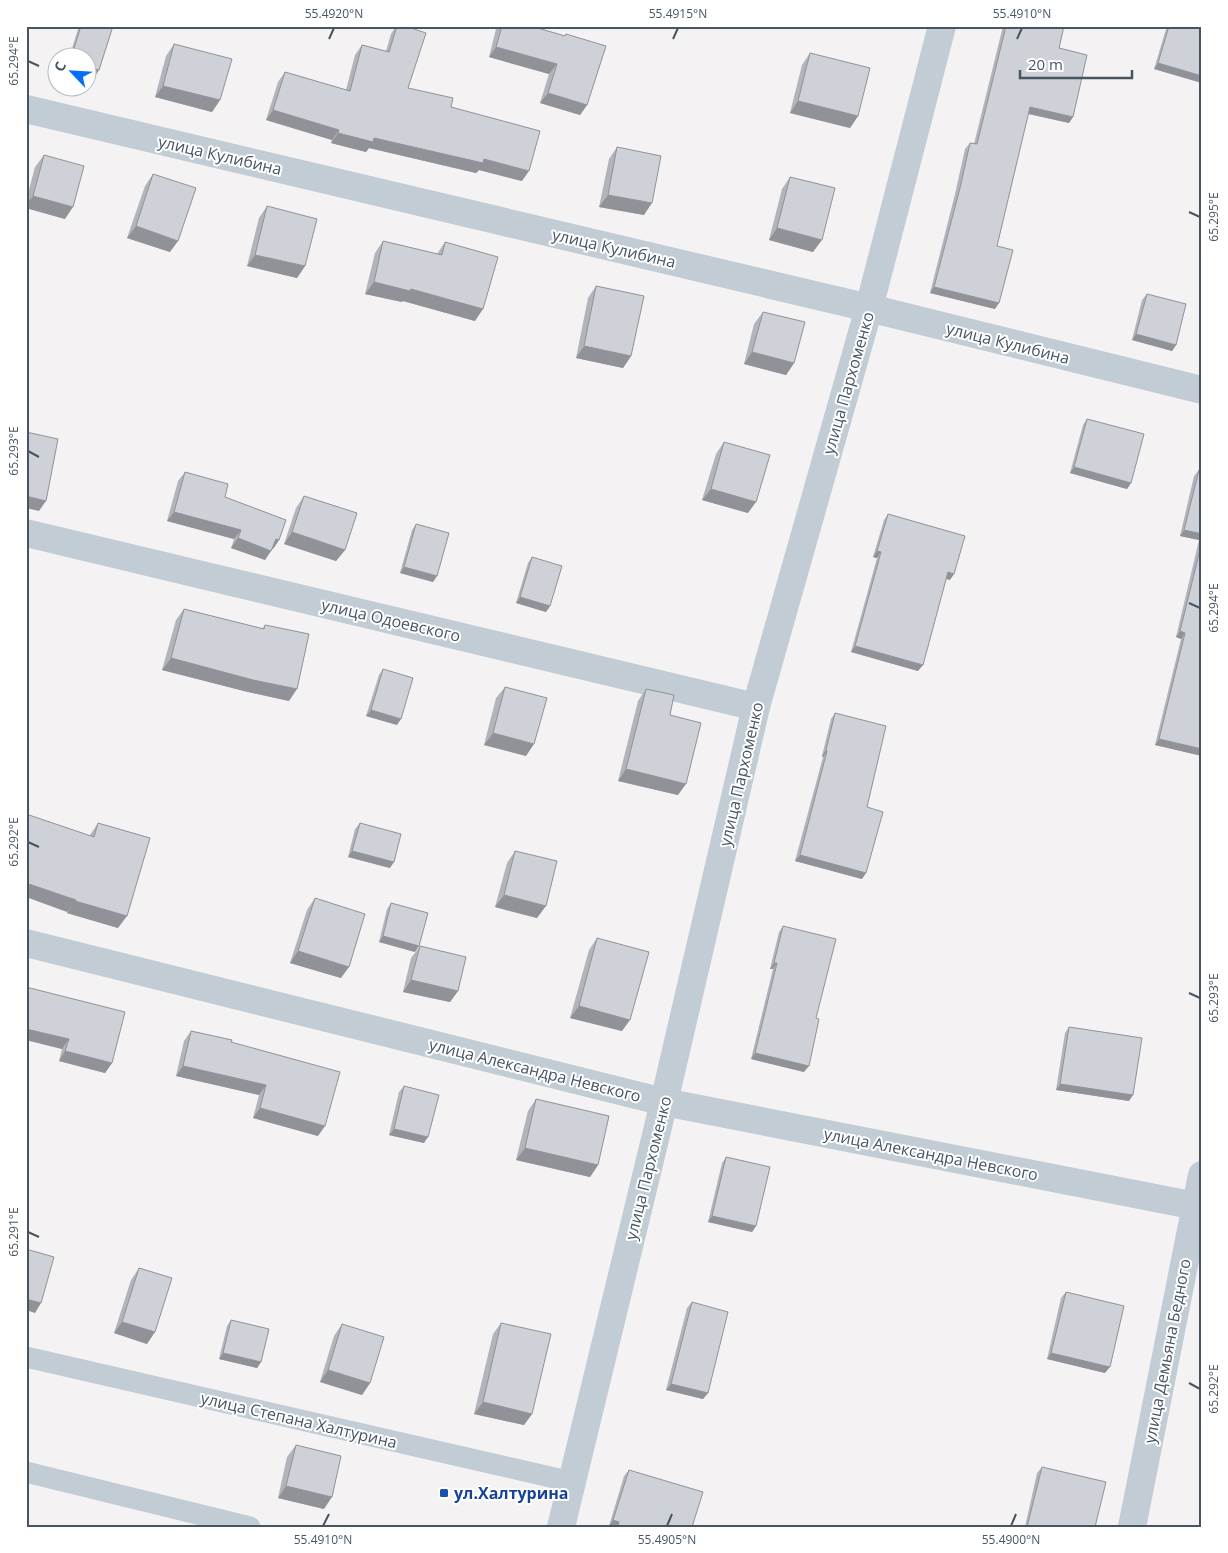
<svg xmlns="http://www.w3.org/2000/svg" width="1228" height="1553" font-family="'Open Sans',sans-serif">
  <style>
    .lines { fill: none; stroke-linecap: round; stroke-linejoin: round }
    .service { stroke: #c2ccd5; stroke-width: 21 }
    .minor { stroke: #c2ccd5; stroke-width: 28 }
    .tertiary { stroke: #c2ccd5; stroke-width: 28 }
    .wall { fill: #b1b4ba }
    .shaded-wall { fill: #909297 }
    .building { fill: #ced1d8; stroke: #909297 }
    .ticks { fill: none; stroke: #475562; stroke-width: 2 }
    .transit-dot { fill: #1a4fb4; stroke: #fff; stroke-width: 2 }
    .labels { text-anchor: middle; stroke-width: 4; stroke-linejoin: round; paint-order: stroke }
    .street-label { font-size: 16px; fill: #475562; stroke: #fff }
    .transit-label { font-size: 16px; font-weight: bold; fill: #164399; stroke: #fff; text-anchor: start }
    .neatline { fill: none; stroke: #475562; stroke-width: 2 }
    .ticks-label { font-size: 12px; text-anchor: middle; fill: #475562 }
  </style>
  <rect width="100%" height="100%" fill="#f4f2f2"/>
  <g class="lines">
    <path class="service" d="M 26,1357 L 572,1482
      M 26,1472 L 250,1527"/>
    <path class="minor" d="M 26,109 L 869,308 L 1202,390
      M 26,533 L 756,707
      M 26,943 L 664,1102 L 1196,1206
      M 1132,1527 L 1202,1175"/>
    <path class="tertiary" d="M 561,1527 L 664,1102 L 756,707 L 869,308 L 942,26"/>
  </g>
  <path class="wall" d="M 79,26 L 113,26 L 99,70 L 95,76 L 88,74 L 88,58 L 69,58 Z
    M 396,26 L 405,26 L 408,88 L 451,107 L 522,181 L 479,170 L 476,173 L 369,148 L 366,152 L 331,143 L 332,140 L 266,120 L 278,82 L 285,72 L 346,90 L 355,55 L 362,45 L 386,51 L 391,34 Z
    M 498,26 L 531,26 L 565,36 L 566,34 L 587,105 L 580,115 L 540,103 L 549,74 L 489,57 L 496,29 Z
    M 1003,26 L 1064,26 L 1059,48 L 1073,117 L 1069,123 L 1028,114 L 997,246 L 995,309 L 930,293 L 955,194 L 965,149 L 970,143 L 974,144 Z
    M 1167,26 L 1202,26 L 1202,83 L 1154,69 Z
    M 174,44 L 220,100 L 212,112 L 155,97 L 166,56 Z
    M 810,53 L 858,116 L 850,128 L 790,113 L 802,65 Z
    M 617,147 L 644,215 L 599,207 L 609,159 Z
    M 44,155 L 65,219 L 26,208 L 26,201 L 35,167 Z
    M 153,174 L 170,252 L 127,238 L 145,186 Z
    M 790,177 L 813,252 L 769,240 L 782,189 Z
    M 267,206 L 305,266 L 297,278 L 247,266 L 259,218 Z
    M 383,241 L 437,254 L 445,242 L 475,321 L 403,301 L 402,302 L 365,294 L 375,253 Z
    M 596,286 L 631,356 L 623,368 L 576,358 L 588,298 Z
    M 1147,294 L 1176,345 L 1172,351 L 1132,340 L 1142,300 Z
    M 763,312 L 794,363 L 786,375 L 744,364 L 754,324 Z
    M 1087,419 L 1131,483 L 1127,489 L 1070,473 L 1083,425 Z
    M 724,442 L 748,513 L 702,500 L 716,454 Z
    M 1199,470 L 1202,471 L 1202,756 L 1155,745 L 1181,639 L 1176,637 L 1199,540 L 1180,536 L 1194,476 Z
    M 185,472 L 225,497 L 279,540 L 273,549 L 272,549 L 265,560 L 231,548 L 234,539 L 167,521 L 178,481 Z
    M 304,496 L 345,550 L 336,561 L 284,544 L 296,508 Z
    M 888,514 L 950,580 L 946,579 L 918,671 L 851,652 L 877,558 L 873,557 L 884,520 Z
    M 416,524 L 437,576 L 433,582 L 400,573 L 412,530 Z
    M 532,557 L 550,606 L 546,612 L 516,603 L 528,563 Z
    M 184,609 L 262,629 L 265,625 L 289,701 L 244,691 L 162,670 L 176,620 Z
    M 383,669 L 397,725 L 366,716 L 379,675 Z
    M 505,687 L 526,756 L 484,745 L 496,698 Z
    M 646,689 L 670,715 L 678,795 L 618,781 L 638,701 Z
    M 835,713 L 867,807 L 862,879 L 795,861 L 823,757 L 822,756 L 831,719 Z
    M 98,823 L 118,928 L 67,913 L 90,835 Z
    M 360,823 L 390,868 L 348,857 L 355,829 Z
    M 515,851 L 537,918 L 495,907 L 507,863 Z
    M 315,898 L 341,978 L 290,963 L 307,910 Z
    M 391,903 L 415,952 L 379,942 L 387,909 Z
    M 783,926 L 804,1072 L 751,1059 L 773,969 L 770,969 L 779,932 Z
    M 597,938 L 622,1031 L 570,1018 L 589,950 Z
    M 420,946 L 458,991 L 450,1002 L 403,992 L 411,958 Z
    M 26,987 L 112,1063 L 105,1073 L 59,1061 L 62,1049 L 26,1040 Z
    M 1069,1027 L 1129,1101 L 1056,1090 L 1065,1033 Z
    M 191,1031 L 231,1042 L 318,1136 L 253,1118 L 259,1095 L 176,1076 L 184,1041 Z
    M 404,1086 L 424,1143 L 389,1135 L 399,1092 Z
    M 536,1099 L 598,1165 L 590,1177 L 516,1160 L 528,1111 Z
    M 726,1157 L 756,1226 L 752,1232 L 708,1222 L 722,1163 Z
    M 139,1268 L 147,1344 L 114,1333 L 131,1280 Z
    M 1066,1292 L 1105,1373 L 1047,1359 L 1061,1298 Z
    M 692,1302 L 708,1393 L 703,1399 L 666,1390 L 687,1308 Z
    M 231,1320 L 261,1362 L 257,1368 L 219,1359 L 227,1326 Z
    M 501,1323 L 532,1414 L 524,1425 L 474,1414 L 493,1334 Z
    M 342,1324 L 370,1383 L 362,1395 L 320,1382 L 334,1336 Z
    M 296,1445 L 324,1509 L 278,1498 L 287,1457 Z
    M 1042,1467 L 1095,1527 L 1025,1527 L 1037,1473 Z
    M 629,1470 L 692,1527 L 612,1527 L 609,1526 L 624,1476 Z"/>
  <path class="shaded-wall" d="M 496,47 L 557,64 L 549,74 L 489,57 Z
    M 1158,63 L 1202,76 L 1202,83 L 1154,69 Z
    M 88,67 L 99,70 L 95,76 L 88,74 Z
    M 163,86 L 220,100 L 212,112 L 155,97 Z
    M 548,93 L 587,105 L 580,115 L 540,103 Z
    M 798,101 L 858,116 L 850,128 L 790,113 Z
    M 1030,107 L 1073,117 L 1069,123 L 1025,113 Z
    M 273,110 L 339,130 L 332,140 L 266,120 Z
    M 338,133 L 374,138 L 484,159 L 529,171 L 522,181 L 479,170 L 476,173 L 369,148 L 366,152 L 331,143 Z
    M 608,195 L 652,203 L 644,215 L 599,207 Z
    M 33,196 L 73,207 L 65,219 L 26,208 L 26,205 Z
    M 136,226 L 178,241 L 170,252 L 127,238 Z
    M 777,228 L 822,240 L 813,252 L 769,240 Z
    M 255,255 L 305,266 L 297,278 L 247,266 Z
    M 374,282 L 411,289 L 483,309 L 475,321 L 403,301 L 402,302 L 365,294 Z
    M 934,287 L 999,303 L 995,309 L 930,293 Z
    M 1136,334 L 1176,345 L 1172,351 L 1132,340 Z
    M 584,346 L 631,356 L 623,368 L 576,358 Z
    M 752,352 L 794,363 L 786,375 L 744,364 Z
    M 1074,467 L 1131,483 L 1127,489 L 1070,473 Z
    M 711,489 L 756,502 L 748,513 L 702,500 Z
    M 26,496 L 46,501 L 39,511 L 26,508 Z
    M 174,512 L 241,530 L 234,539 L 167,521 Z
    M 1184,530 L 1202,534 L 1202,537 L 1199,540 L 1180,536 Z
    M 292,532 L 345,550 L 336,561 L 284,544 Z
    M 238,538 L 271,551 L 265,560 L 231,548 Z
    M 276,539 L 279,540 L 273,549 L 269,548 Z
    M 877,551 L 881,552 L 877,558 L 873,557 Z
    M 404,567 L 437,576 L 433,582 L 400,573 Z
    M 948,572 L 954,574 L 950,580 L 944,578 Z
    M 520,597 L 550,606 L 546,612 L 516,603 Z
    M 1180,631 L 1185,633 L 1181,639 L 1176,637 Z
    M 855,646 L 923,665 L 918,671 L 851,652 Z
    M 171,658 L 297,689 L 289,701 L 244,691 L 162,670 Z
    M 371,710 L 401,719 L 397,725 L 366,716 Z
    M 493,733 L 534,744 L 526,756 L 484,745 Z
    M 1159,739 L 1202,749 L 1202,756 L 1155,745 Z
    M 826,750 L 827,751 L 823,757 L 822,756 Z
    M 626,769 L 686,784 L 678,795 L 618,781 Z
    M 352,851 L 394,862 L 390,868 L 348,857 Z
    M 800,855 L 866,873 L 862,879 L 795,861 Z
    M 26,883 L 76,900 L 67,912 L 26,897 Z
    M 504,895 L 546,906 L 537,918 L 495,907 Z
    M 75,901 L 127,916 L 118,928 L 67,913 Z
    M 383,936 L 419,946 L 415,952 L 379,942 Z
    M 298,951 L 349,967 L 341,978 L 290,963 Z
    M 774,963 L 777,963 L 773,969 L 770,969 Z
    M 411,980 L 458,991 L 450,1002 L 403,992 Z
    M 579,1006 L 630,1020 L 622,1031 L 570,1018 Z
    M 26,1029 L 69,1039 L 62,1049 L 26,1040 Z
    M 65,1051 L 112,1063 L 105,1073 L 59,1061 Z
    M 755,1053 L 809,1066 L 804,1072 L 751,1059 Z
    M 183,1066 L 266,1085 L 259,1095 L 176,1076 Z
    M 1060,1084 L 1133,1095 L 1129,1101 L 1056,1090 Z
    M 260,1108 L 325,1126 L 318,1136 L 253,1118 Z
    M 394,1129 L 428,1137 L 424,1143 L 389,1135 Z
    M 525,1148 L 598,1165 L 590,1177 L 516,1160 Z
    M 712,1216 L 756,1226 L 752,1232 L 708,1222 Z
    M 26,1299 L 41,1303 L 35,1313 L 26,1310 Z
    M 122,1322 L 155,1332 L 147,1344 L 114,1333 Z
    M 223,1353 L 261,1362 L 257,1368 L 219,1359 Z
    M 1051,1353 L 1110,1367 L 1105,1373 L 1047,1359 Z
    M 328,1370 L 370,1383 L 362,1395 L 320,1382 Z
    M 671,1384 L 708,1393 L 703,1399 L 666,1390 Z
    M 483,1402 L 532,1414 L 524,1425 L 474,1414 Z
    M 286,1486 L 332,1497 L 324,1509 L 278,1498 Z
    M 613,1520 L 619,1522 L 616,1527 L 609,1526 Z"/>
  <path class="building" d="M 81,26 L 113,26 L 99,70 L 88,67 L 88,58 L 71,58 Z
    M 397,26 L 405,26 L 426,33 L 408,88 L 453,98 L 451,107 L 540,131 L 529,171 L 484,159 L 483,163 L 374,138 L 373,142 L 338,133 L 339,130 L 273,110 L 285,72 L 350,91 L 362,45 L 389,52 Z
    M 502,26 L 531,26 L 565,36 L 566,34 L 606,46 L 587,105 L 548,93 L 557,64 L 496,47 Z
    M 1006,26 L 1064,26 L 1059,48 L 1087,55 L 1073,117 L 1030,107 L 997,246 L 1013,250 L 999,303 L 934,287 L 960,188 L 970,143 L 977,144 Z
    M 1169,26 L 1202,26 L 1202,76 L 1158,63 Z
    M 174,44 L 232,59 L 220,100 L 163,86 Z
    M 810,53 L 870,68 L 858,116 L 798,101 Z
    M 617,147 L 661,156 L 652,203 L 608,195 Z
    M 44,155 L 84,166 L 73,207 L 33,196 Z
    M 153,174 L 196,188 L 178,241 L 136,226 Z
    M 790,177 L 835,188 L 822,240 L 777,228 Z
    M 267,206 L 317,219 L 305,266 L 255,255 Z
    M 383,241 L 442,255 L 445,242 L 498,257 L 483,309 L 411,289 L 410,291 L 374,282 Z
    M 596,286 L 644,296 L 631,356 L 584,346 Z
    M 1147,294 L 1186,304 L 1176,345 L 1136,334 Z
    M 763,312 L 805,322 L 794,363 L 752,352 Z
    M 1087,419 L 1144,434 L 1131,483 L 1074,467 Z
    M 26,432 L 58,439 L 46,501 L 26,496 Z
    M 724,442 L 770,455 L 756,502 L 711,489 Z
    M 1199,470 L 1202,471 L 1202,534 L 1184,530 Z
    M 185,472 L 228,484 L 225,497 L 286,520 L 279,540 L 276,539 L 271,551 L 238,538 L 241,530 L 174,512 Z
    M 304,496 L 357,513 L 345,550 L 292,532 Z
    M 888,514 L 965,536 L 954,574 L 948,572 L 923,665 L 855,646 L 881,552 L 877,551 Z
    M 416,524 L 449,533 L 437,576 L 404,567 Z
    M 1202,542 L 1202,749 L 1159,739 L 1185,633 L 1180,631 Z
    M 532,557 L 562,566 L 550,606 L 520,597 Z
    M 184,609 L 264,629 L 265,625 L 309,634 L 297,689 L 253,680 L 171,658 Z
    M 383,669 L 413,678 L 401,719 L 371,710 Z
    M 505,687 L 547,698 L 534,744 L 493,733 Z
    M 646,689 L 674,695 L 670,715 L 701,723 L 686,784 L 626,769 Z
    M 835,713 L 886,726 L 867,807 L 883,812 L 866,873 L 800,855 L 827,751 L 826,750 Z
    M 26,814 L 94,837 L 98,823 L 150,838 L 127,916 L 75,901 L 76,900 L 26,883 Z
    M 360,823 L 401,834 L 394,862 L 352,851 Z
    M 515,851 L 557,861 L 546,906 L 504,895 Z
    M 315,898 L 365,914 L 349,967 L 298,951 Z
    M 391,903 L 428,913 L 419,946 L 383,936 Z
    M 783,926 L 836,939 L 816,1018 L 819,1019 L 809,1066 L 755,1053 L 777,963 L 774,963 Z
    M 597,938 L 649,952 L 630,1020 L 579,1006 Z
    M 420,946 L 466,957 L 458,991 L 411,980 Z
    M 26,987 L 125,1012 L 112,1063 L 65,1051 L 69,1039 L 26,1029 Z
    M 1069,1027 L 1142,1038 L 1133,1095 L 1060,1084 Z
    M 191,1031 L 232,1040 L 231,1042 L 340,1072 L 325,1126 L 260,1108 L 266,1085 L 183,1066 Z
    M 404,1086 L 439,1095 L 428,1137 L 394,1129 Z
    M 536,1099 L 609,1116 L 598,1165 L 525,1148 Z
    M 726,1157 L 770,1167 L 756,1226 L 712,1216 Z
    M 26,1249 L 54,1257 L 41,1303 L 26,1299 Z
    M 139,1268 L 172,1278 L 155,1332 L 122,1322 Z
    M 1066,1292 L 1124,1306 L 1110,1367 L 1051,1353 Z
    M 692,1302 L 728,1312 L 708,1393 L 671,1384 Z
    M 231,1320 L 269,1329 L 261,1362 L 223,1353 Z
    M 501,1323 L 551,1334 L 532,1414 L 483,1402 Z
    M 342,1324 L 384,1337 L 370,1383 L 328,1370 Z
    M 296,1445 L 341,1456 L 332,1497 L 286,1486 Z
    M 1042,1467 L 1106,1482 L 1095,1527 L 1027,1527 Z
    M 629,1470 L 703,1492 L 692,1527 L 618,1527 L 619,1522 L 613,1520 Z"/>
  <path class="ticks" d="M 329,39 L 334,28M 673,39 L 678,28M 1017,39 L 1022,28M 28,61 L 39,66M 1189,212 L 1200,217M 28,451 L 39,457M 1189,603 L 1200,608M 28,842 L 39,847M 1189,993 L 1200,998M 28,1232 L 39,1237M 1189,1383 L 1200,1389M 323,1526 L 329,1514M 667,1526 L 672,1514M 1011,1526 L 1016,1514"/>
  <rect class="transit-dot" x="439" y="1488" width="10" height="10" rx="2.5"/>
  <g class="labels">
    <g class="street-label">
      <text transform="translate(220 155) rotate(13)" y="6">улица Кулибина</text>
      <text transform="translate(614 248) rotate(13)" y="6">улица Кулибина</text>
      <text transform="translate(1008 343) rotate(14)" y="6">улица Кулибина</text>
      <text transform="translate(848 383) rotate(-74)" y="6">улица Пархоменко</text>
      <text transform="translate(391 620) rotate(13)" y="6">улица Одоевского</text>
      <text transform="translate(741 774) rotate(-77)" y="6">улица Пархоменко</text>
      <text transform="translate(535 1070) rotate(14)" y="6">улица Александра Невского</text>
      <text transform="translate(931 1154) rotate(11)" y="6">улица Александра Невского</text>
      <text transform="translate(648 1168) rotate(-76)" y="6">улица Пархоменко</text>
      <text transform="translate(1167 1351) rotate(-79)" y="6">улица Демьяна Бедного</text>
      <text transform="translate(299 1420) rotate(13)" y="6">улица Степана Халтурина</text>
    </g>
    <g class="transit-label">
      <text x="454" y="1499">ул.Халтурина</text>
    </g>
  </g>
  <rect width="1228" height="1553" fill="none" stroke="#ffffff" stroke-width="55"/>
  <g transform="translate(72 72) rotate(295)"><circle r="24" fill="#ffffff" stroke="#b5bbc0"/>
  <path d="M0-4L9 19L0 12L-9 19Z" fill="#056dfc"/>
  <text y="-8" font-size="14" font-weight="bold" text-anchor="middle" fill="#475562">С</text>
  </g>
  <path d="M1020 70v8h112v-8" fill="none" stroke="#475562" stroke-width="2.5"/>
  <text x="1028" y="70" font-size="15" fill="#475562" stroke="#ffffff" stroke-width="4" paint-order="stroke">20 m</text>
  <rect x="28" y="28" width="1172" height="1498" class="neatline"/>
  <g class="ticks-label">
    <text x="334" y="18">55.4920°N</text>
    <text x="678" y="18">55.4915°N</text>
    <text x="1022" y="18">55.4910°N</text>
    <text transform="translate(14 61) rotate(-90)" y="4">65.294°E</text>
    <text transform="translate(1214 217) rotate(-90)" y="4">65.295°E</text>
    <text transform="translate(14 451) rotate(-90)" y="4">65.293°E</text>
    <text transform="translate(1214 608) rotate(-90)" y="4">65.294°E</text>
    <text transform="translate(14 842) rotate(-90)" y="4">65.292°E</text>
    <text transform="translate(1214 998) rotate(-90)" y="4">65.293°E</text>
    <text transform="translate(14 1232) rotate(-90)" y="4">65.291°E</text>
    <text transform="translate(1214 1389) rotate(-90)" y="4">65.292°E</text>
    <text x="323" y="1544">55.4910°N</text>
    <text x="667" y="1544">55.4905°N</text>
    <text x="1011" y="1544">55.4900°N</text>
  </g>
</svg>
